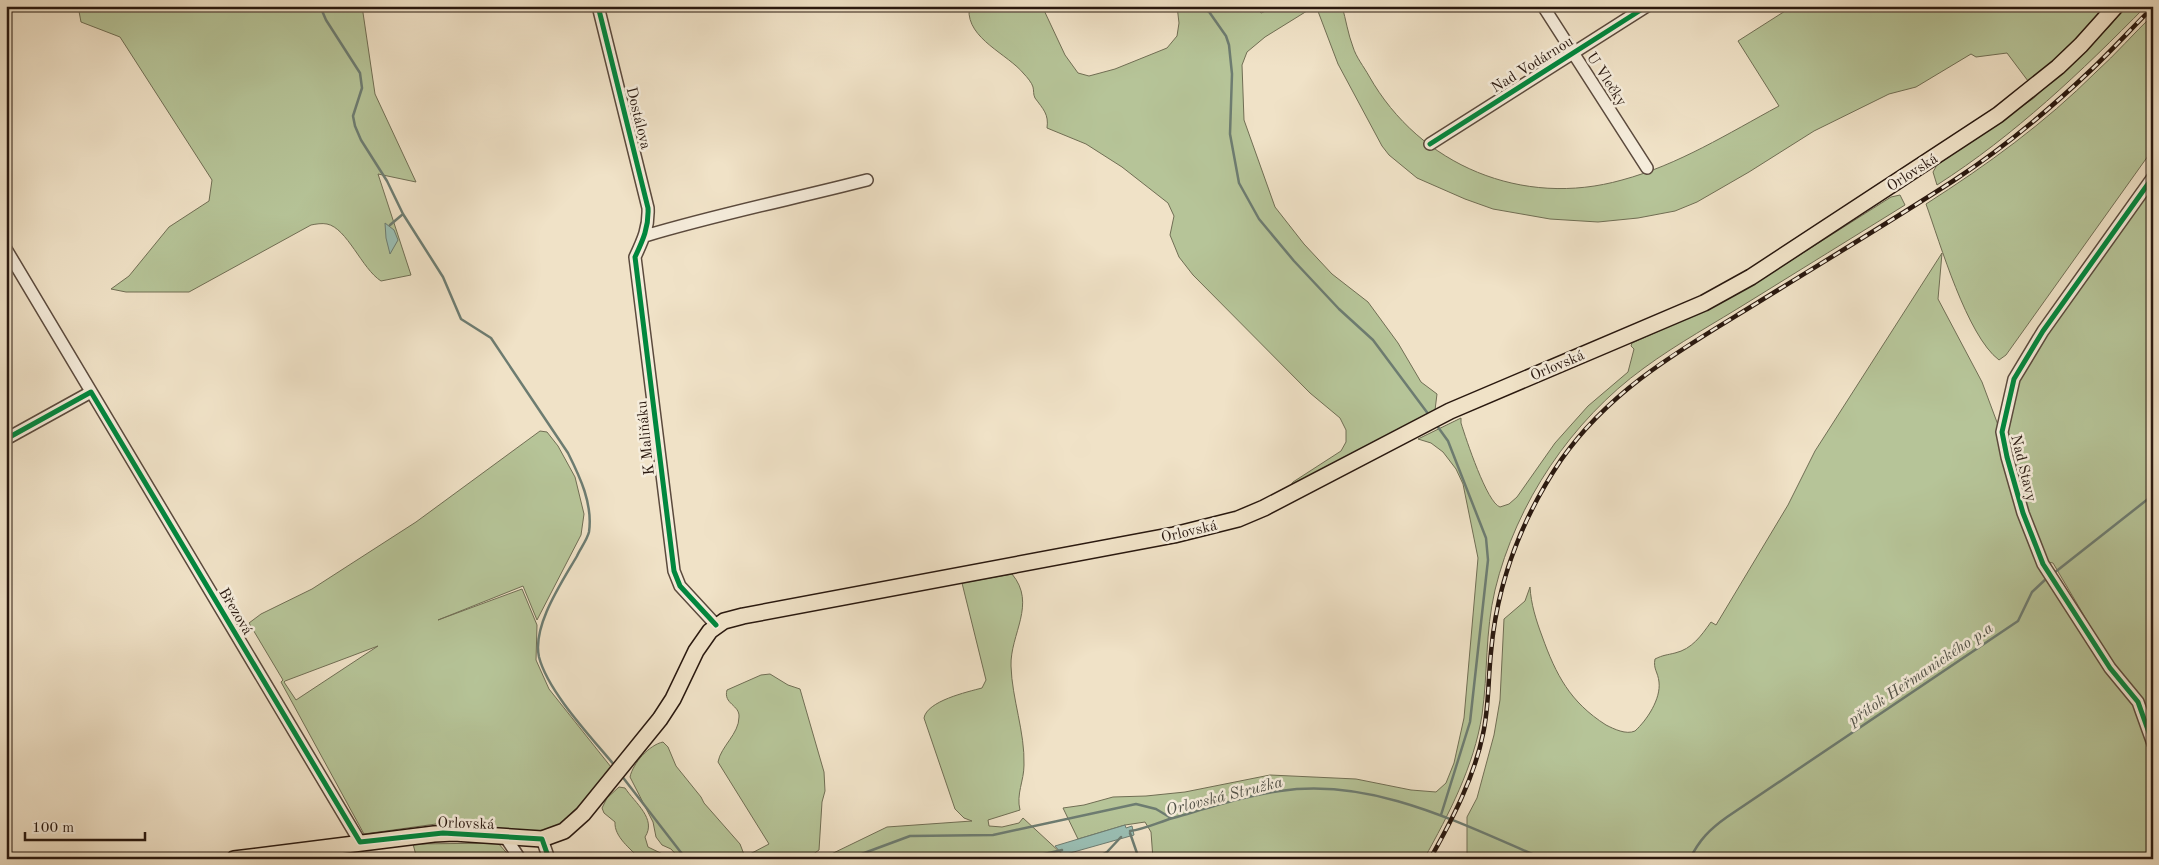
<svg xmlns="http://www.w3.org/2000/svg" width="2159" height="865" font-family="'Old Standard TT',serif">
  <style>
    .green { fill: #b6c498; stroke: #706e54; fill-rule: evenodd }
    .water { fill: #9abeb3; stroke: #6d7c71 }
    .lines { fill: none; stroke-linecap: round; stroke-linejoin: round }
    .stream { stroke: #6d7c71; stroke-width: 2.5 }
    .minor-casing { stroke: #5b4a3d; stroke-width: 14 }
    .major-casing { stroke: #29180f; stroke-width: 18 }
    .minor { stroke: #f5ecdb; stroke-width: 11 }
    .major { stroke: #f0e2c7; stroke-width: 15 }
    .rail-casing { stroke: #29180f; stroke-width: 4.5 }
    .rail { stroke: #f5ecdb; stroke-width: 2.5; stroke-dasharray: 8; stroke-linecap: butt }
    .cycleway-casing { stroke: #f5ecdb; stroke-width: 8 }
    .cycleway { stroke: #00873e; stroke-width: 5 }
    .labels { text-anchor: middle; stroke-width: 5; stroke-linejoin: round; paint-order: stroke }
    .street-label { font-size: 15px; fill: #29180f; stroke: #f5ecdb }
    .water-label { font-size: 16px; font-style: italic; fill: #515248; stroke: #f5ecdb }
  </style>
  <rect width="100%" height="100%" fill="#f0e2c7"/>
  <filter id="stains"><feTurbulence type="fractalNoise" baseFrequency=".004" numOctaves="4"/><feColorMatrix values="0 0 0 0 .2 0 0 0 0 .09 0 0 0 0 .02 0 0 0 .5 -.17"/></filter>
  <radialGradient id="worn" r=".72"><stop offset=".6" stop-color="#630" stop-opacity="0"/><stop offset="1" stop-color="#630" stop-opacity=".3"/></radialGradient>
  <path class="green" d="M 78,6 L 362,6 L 375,94 L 416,182 L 378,174 L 411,275 L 381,281 C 362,269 347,228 327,224 C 322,223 316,224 311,225 L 189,292 L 126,292 L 111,289 L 129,276 L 169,227 L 209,201 L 212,180 L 120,37 L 81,22 Z
    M 971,6 L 1042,6 L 1065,55 L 1078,73 L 1089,76 L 1115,69 L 1167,48 L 1177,36 L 1179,23 L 1177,6 L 1197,6 L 1208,12 L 1209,6 L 1255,6 L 1261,13 L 1277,6 L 1315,6 L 1265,37 L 1247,52 L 1242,65 L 1244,120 L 1275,207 L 1304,244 L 1332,274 L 1368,302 L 1398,343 L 1421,382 L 1437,394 L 1435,410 L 1288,489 L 1293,482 L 1341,451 L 1346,442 L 1346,430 L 1340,418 L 1310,393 L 1193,275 L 1179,257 L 1170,235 L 1174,216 L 1168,203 L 1122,167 L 1086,144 L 1047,128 C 1049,114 1043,109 1035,98 C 1033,94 1034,91 1033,87 C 1032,83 1027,77 1024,74 C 1008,54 967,39 969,9 Z
    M 1316,6 L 1342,6 C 1346,20 1348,34 1353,47 C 1356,57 1364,67 1369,76 C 1420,166 1523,208 1622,180 C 1678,165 1729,133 1779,106 L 1738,41 L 1793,6 L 1944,6 L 1946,9 L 1951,6 L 2106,6 C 2084,34 2057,60 2028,81 L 2007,53 L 1976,57 L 1971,54 L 1916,87 L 1889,94 L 1814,131 L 1749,172 L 1697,202 L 1675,211 L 1638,218 L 1598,222 L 1550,219 L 1493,209 L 1465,199 L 1417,178 L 1389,155 L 1382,146 L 1338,64 Z
    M 2126,6 L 2146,6 C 2081,72 2015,135 1937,185 L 1933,172 L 1937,165 L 2034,98 L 2109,27 Z
    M 2153,15 L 2153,149 L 2006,355 L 1999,360 C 1967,336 1940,243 1926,204 C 1987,165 2045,123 2096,72 C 2116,54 2134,33 2153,15 Z
    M 2153,183 L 2153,859 L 1463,859 L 1467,854 L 1472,856 L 1467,853 L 1467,817 L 1477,798 L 1494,735 L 1500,700 L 1504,619 L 1525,601 L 1530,587 C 1531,604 1536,620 1542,636 C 1556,675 1570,702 1606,725 C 1614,729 1626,735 1635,731 C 1647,720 1661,699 1659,682 C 1658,672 1653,669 1655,659 C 1663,655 1667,655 1675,653 C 1692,649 1701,636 1711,622 L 1716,625 L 1788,505 L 1815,451 L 1942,253 L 1938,299 L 1982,382 L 2001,433 L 2021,513 L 2047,573 L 2109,666 L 2102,646 L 2053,563 L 2043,561 L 2021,502 L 2003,431 L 2022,370 L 2048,328 Z
    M 1900,195 L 1905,205 C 1853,237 1802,269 1750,301 C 1715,323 1678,343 1644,368 C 1572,420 1516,503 1495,590 C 1485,632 1488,673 1482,715 C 1474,766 1449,814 1424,859 L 1153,859 L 1151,832 L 1145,822 L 1125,825 L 1078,839 L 1063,808 L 1084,805 L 1113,797 L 1146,796 L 1185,792 L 1270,775 L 1356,779 L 1411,790 L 1436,792 L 1446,783 L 1454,763 L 1464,718 L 1478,558 L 1463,484 L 1456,469 L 1443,452 L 1431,443 L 1418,439 L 1461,418 L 1461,423 C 1466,439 1487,503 1500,507 L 1509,504 L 1517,497 L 1555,443 L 1588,406 L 1628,372 L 1634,349 L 1631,346 L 1632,343 L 1699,313 L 1757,282 L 1891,197 Z
    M 540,431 L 547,432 L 558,446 L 575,477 L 584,514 L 581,535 L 537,620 L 523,586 L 438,620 L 522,589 L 537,625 L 536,660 L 549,689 L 611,767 L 583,802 L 557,827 L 535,833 L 436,824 L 364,834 L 281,682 L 283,680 L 249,623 L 261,614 L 312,589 L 416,522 ZM 378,646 L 296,700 L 284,682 L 285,681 Z
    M 1012,574 C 1037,604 1010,634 1011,666 C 1012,699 1025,732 1024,765 C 1024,781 1016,794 1020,810 L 988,820 L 989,826 L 1002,827 L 1019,823 L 1023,818 L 1063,855 L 1045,859 L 821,859 L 887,827 L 972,821 L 964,818 L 955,809 L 924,718 C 927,701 967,692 982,688 L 986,680 L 962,583 Z
    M 770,674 L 788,685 L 800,689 L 824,772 L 825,791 L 822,802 L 819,850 L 812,855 L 777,856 L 778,859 L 747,859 L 750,854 L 769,844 L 718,762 C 721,746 739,734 739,717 C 740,705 723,704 727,690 L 761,675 Z
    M 663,742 L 668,747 L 676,766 L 701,797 L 704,803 L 740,844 L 745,857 L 741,859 L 680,859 L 671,849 L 662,845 L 656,837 L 653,822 L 630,777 C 633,763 649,745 663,742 Z
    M 619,787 L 625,788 C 635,803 657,819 645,837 L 648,847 L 673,859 L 640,859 C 631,849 614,837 615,822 L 604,813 L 602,808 L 607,798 Z
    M 498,843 L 512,859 L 417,859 L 413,844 Z"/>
  <path class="water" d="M 385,223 L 394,230 L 398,240 L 390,254 L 386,238 Z
    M 1125,825 L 1126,828 L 1132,826 L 1134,835 L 1063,855 L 1055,846 Z"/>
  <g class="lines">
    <path class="stream" d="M 320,6 L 326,20 L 360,73 L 362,88 L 353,116 L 355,126 L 361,140 L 387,181 L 403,214 L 443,277 L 461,319 L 491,338 L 568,453 C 580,477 593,504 589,532 C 587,540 580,549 577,556 C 562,582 532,626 539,657 C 548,692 592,738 615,766
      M 1205,6 L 1226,36 L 1229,45 L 1232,74 L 1230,134 L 1239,183 L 1259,219 L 1294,261 L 1339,309 L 1373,340 L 1429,415
      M 390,225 L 403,214
      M 1435,423 L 1448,441 L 1486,538 L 1488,560 L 1470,722 L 1441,815
      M 2054,573 L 2153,495
      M 621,775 L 686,859
      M 1130,831 C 1145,829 1159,822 1173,818 C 1208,808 1244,796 1280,791 C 1373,777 1461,824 1544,859
      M 1130,833 L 1139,859
      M 848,859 L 910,836 L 993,835 L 1136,804 L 1156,809 L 1171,818
      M 1022,859 L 1062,850
      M 1093,859 L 1107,852 L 1121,837
      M 1690,859 C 1699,840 1710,829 1727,817 L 2018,621 L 2032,592 L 2047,578"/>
    <g class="minor-casing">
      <path id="minor" d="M 598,6 L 648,208 C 649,227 643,240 635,257 L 674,571 L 680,586 L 716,625
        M 1543,6 L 1647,168
        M 1430,144 L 1647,6
        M 2153,177 L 2043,331 L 2014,379 L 2002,432 L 2007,457 L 2023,513 L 2043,564 L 2110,668 L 2138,702 L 2153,744
        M 645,236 C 718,214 793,199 867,180
        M 6,249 L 360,842
        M 6,439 L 91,392
        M 506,838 L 520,859
        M 542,839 L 549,859"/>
    </g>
    <g class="major-casing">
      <path id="major" d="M 234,859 L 434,834 L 454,833 L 542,839 L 564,831 L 583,814 L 660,719 L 673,699 L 696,651 L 710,631 L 724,621 L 743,616 L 1174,535 L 1238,519 L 1264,508 L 1450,411 L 1704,303 L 1751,277 L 1998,115 L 2058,67 L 2081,45 L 2116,6"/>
    </g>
    <use href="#minor" class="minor"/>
    <use href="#major" class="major"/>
    <g class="rail-casing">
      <path id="rail" d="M 1430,859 C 1452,820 1474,778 1483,734 C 1489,707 1488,680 1491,652 C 1497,583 1522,518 1561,460 C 1612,387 1684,348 1757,303 C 1823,262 1888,223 1953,181 C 2002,149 2048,111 2091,70 C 2112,50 2132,28 2153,7"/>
    </g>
    <use href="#rail" class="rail"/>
    <g class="cycleway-casing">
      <path id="cycleway" d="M 598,6 L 648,208 C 649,227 643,240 635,257 L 674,571 L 680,586 L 716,625
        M 1430,144 L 1647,6
        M 2153,177 L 2043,331 L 2014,379 L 2002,432 L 2007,457 L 2023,513 L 2043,564 L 2110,668 L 2138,702 L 2153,744
        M 6,439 L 91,392 L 360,842 L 443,833 L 542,839 L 549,859"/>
    </g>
    <use href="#cycleway" class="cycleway"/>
  </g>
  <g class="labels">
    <g class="street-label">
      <text transform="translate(1532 64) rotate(-32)" y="5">Nad Vodárnou</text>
      <text transform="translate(1607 79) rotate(57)" y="5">U Vlečky</text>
      <text transform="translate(639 118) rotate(76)" y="5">Dostálova</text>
      <text transform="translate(1912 172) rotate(-33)" y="5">Orlovská</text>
      <text transform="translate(1557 365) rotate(-23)" y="5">Orlovská</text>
      <text transform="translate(645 438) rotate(-96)" y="5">K Maliňáku</text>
      <text transform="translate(2024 468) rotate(76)" y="5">Nad Stavy</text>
      <text transform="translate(1189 531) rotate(-13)" y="5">Orlovská</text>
      <text transform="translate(236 611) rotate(59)" y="5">Březová</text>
      <text transform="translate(466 823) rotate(2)" y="5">Orlovská</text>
    </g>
    <g class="water-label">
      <text transform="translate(1920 673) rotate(-34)" y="6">přítok Heřmanického p.a</text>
      <text transform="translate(1224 795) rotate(-14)" y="6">Orlovská Stružka</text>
    </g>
  </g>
  <rect width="2159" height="865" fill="none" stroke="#f0e2c7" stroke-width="25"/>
  <rect x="8" y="8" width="2144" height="850" fill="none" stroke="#29180f" stroke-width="2.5"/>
  <rect x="12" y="12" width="2134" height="840" fill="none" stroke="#29180f"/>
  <path d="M25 832v8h120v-8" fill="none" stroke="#29180f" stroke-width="2.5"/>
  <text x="32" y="832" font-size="15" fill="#29180f" stroke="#f5ecdb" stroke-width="4" paint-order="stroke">100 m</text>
  <rect width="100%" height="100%" filter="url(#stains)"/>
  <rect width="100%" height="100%" fill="url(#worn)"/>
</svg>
